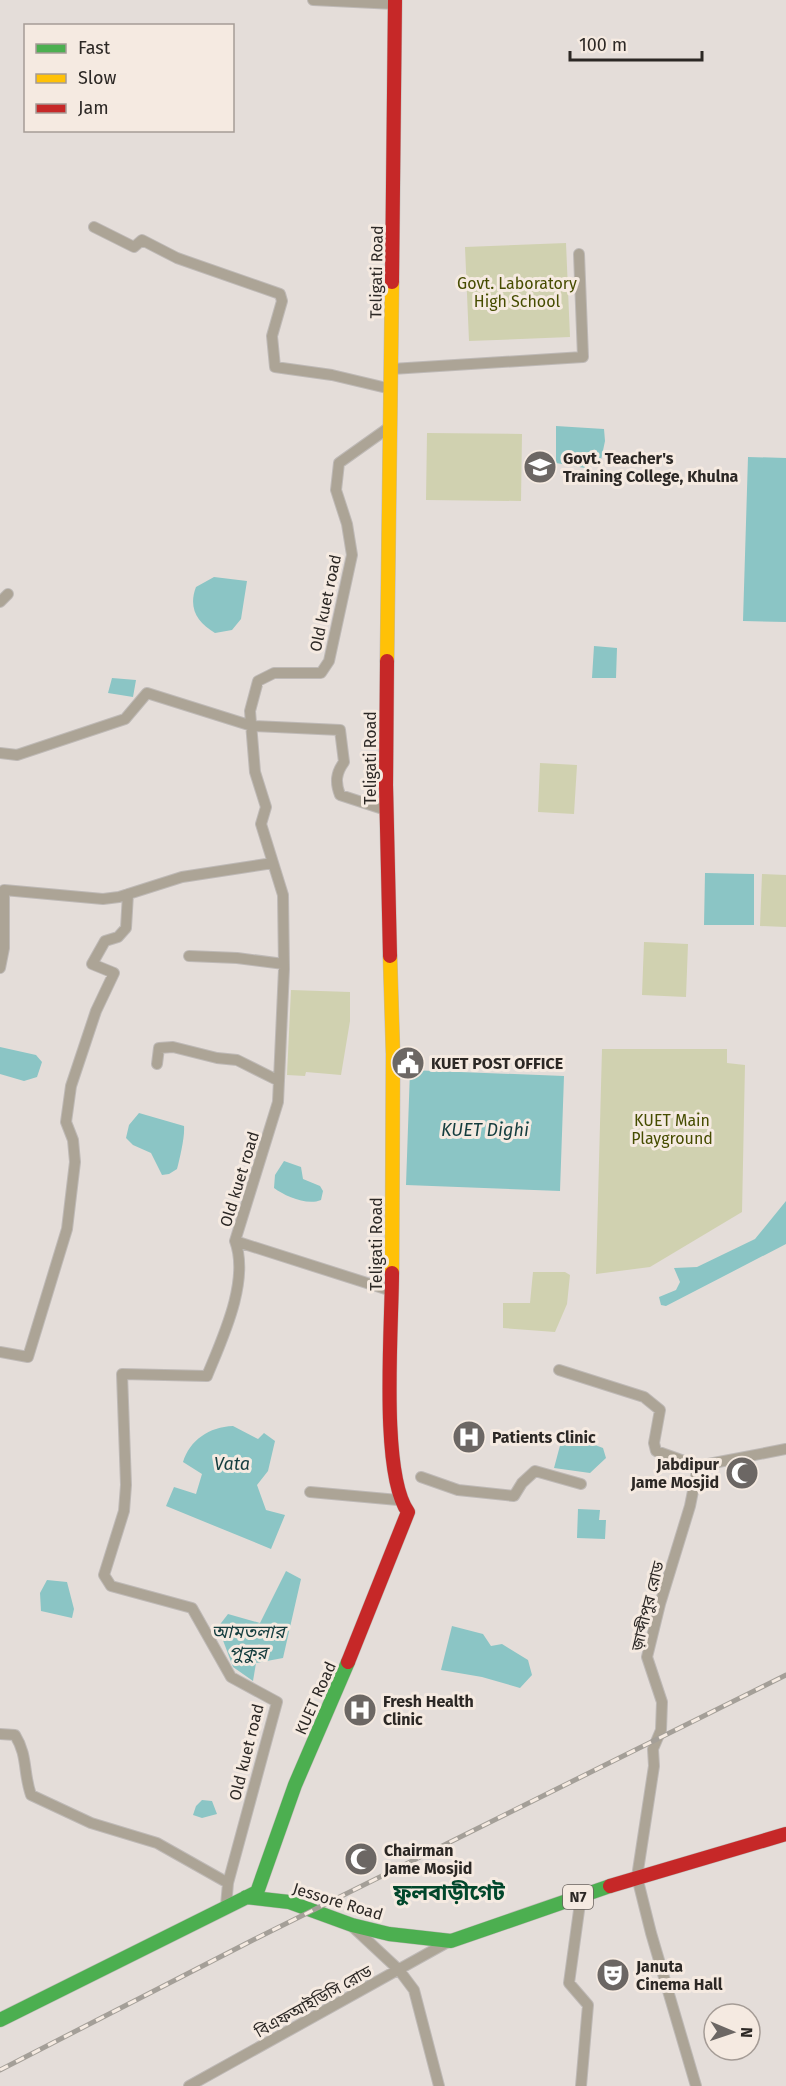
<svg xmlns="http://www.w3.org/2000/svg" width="786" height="2086" font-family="'Fira Sans','Noto Sans Bengali',sans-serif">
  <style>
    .green { fill: #d0d1b0 }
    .water { fill: #8bc5c5 }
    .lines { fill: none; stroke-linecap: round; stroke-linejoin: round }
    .street-casing { stroke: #beb9b6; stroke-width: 12 }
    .fast-casing { stroke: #beb9b6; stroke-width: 15 }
    .slow-casing { stroke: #beb9b6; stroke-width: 15 }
    .jam-casing { stroke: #beb9b6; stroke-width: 15 }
    .street { stroke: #aca496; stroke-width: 10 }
    .fast { stroke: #4caf50; stroke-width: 14 }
    .slow { stroke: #ffc107; stroke-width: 14 }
    .jam { stroke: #c62828; stroke-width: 14 }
    .rail-casing { stroke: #a49f98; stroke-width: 5 }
    .rail { stroke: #f5eae1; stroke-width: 3; stroke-dasharray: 9; stroke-linecap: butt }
    .labels { text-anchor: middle; stroke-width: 6; stroke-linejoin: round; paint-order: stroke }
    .shield { fill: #f5eae1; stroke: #68625d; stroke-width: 1.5 }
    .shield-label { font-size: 15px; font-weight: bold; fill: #2c2825 }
    .street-label { font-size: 16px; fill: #2c2825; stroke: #f5eae1 }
    .park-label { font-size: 16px; fill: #464c00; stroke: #f5eae1 }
    .poi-label { font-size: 16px; font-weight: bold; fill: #2c2825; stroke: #f5eae1; text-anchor: start }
    .water-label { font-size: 18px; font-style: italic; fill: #143d3e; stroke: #f5eae1 }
    .district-label { font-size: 22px; font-weight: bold; fill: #01472b; stroke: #f5eae1 }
  </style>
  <rect width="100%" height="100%" fill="#e4ddd9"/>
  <path class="green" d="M 566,243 L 570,337 L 469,341 L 465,247 Z
    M 427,433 L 522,434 L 521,501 L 426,500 Z
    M 540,763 L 577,765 L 574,814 L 538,812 Z
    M 762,874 L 786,875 L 786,927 L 760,926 Z
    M 644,942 L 688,944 L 686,997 L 642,995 Z
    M 291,990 L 350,992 L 350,1021 L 341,1075 L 306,1072 L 305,1076 L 287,1075 Z
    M 602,1049 L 727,1049 L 727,1063 L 745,1065 L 742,1212 L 650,1267 L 596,1274 Z
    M 533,1272 L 565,1272 L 570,1275 L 567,1304 L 555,1332 L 503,1328 L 503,1303 L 530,1303 Z"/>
  <path class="water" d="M 556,426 L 604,429 L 605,441 L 601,460 L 585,468 L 556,463 Z
    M 748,457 L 786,458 L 786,622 L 743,621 Z
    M 214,577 L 247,581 L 241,619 L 232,630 L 215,633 C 197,622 188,608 196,587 Z
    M 594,646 L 617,648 L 616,678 L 592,678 Z
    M 112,678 L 136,680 L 133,697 L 108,693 Z
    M 705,873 L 754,874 L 754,925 L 704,925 Z
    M 0,1047 L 36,1055 L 42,1062 L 37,1077 L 24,1081 L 0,1074 Z
    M 410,1070 L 564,1076 L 560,1191 L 406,1185 Z
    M 139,1113 L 184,1126 C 185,1136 180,1158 177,1169 L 169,1174 L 162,1175 L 151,1153 L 133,1145 L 126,1138 L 129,1125 Z
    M 284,1161 L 301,1167 L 303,1179 L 320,1186 L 323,1191 L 321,1200 C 307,1206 285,1196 274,1188 L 275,1175 Z
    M 786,1201 L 786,1244 L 666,1306 L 661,1305 L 659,1297 L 676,1290 L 680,1282 L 674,1268 L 697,1267 L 755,1239 Z
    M 233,1426 L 258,1439 L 264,1433 L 275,1441 L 268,1471 L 257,1485 L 266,1510 L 285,1515 L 271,1549 L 166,1506 L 174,1487 L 196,1494 L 202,1474 L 183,1462 C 190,1440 209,1427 233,1426 Z
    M 575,1435 L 594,1436 L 595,1445 L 603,1448 L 606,1458 L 590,1473 L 554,1468 L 562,1438 Z
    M 578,1509 L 600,1510 L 599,1520 L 606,1520 L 605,1539 L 577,1538 Z
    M 286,1571 L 301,1579 L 283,1658 L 256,1663 L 253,1681 L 233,1667 L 218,1627 L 228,1614 L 260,1623 Z
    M 47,1580 L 67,1582 L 74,1609 L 72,1618 L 41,1611 L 40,1593 Z
    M 452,1626 L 483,1634 L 491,1646 L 502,1644 L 528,1660 L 532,1675 L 520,1688 L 482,1677 L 441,1670 Z
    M 202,1800 L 212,1801 L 217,1814 L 202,1818 L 193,1815 L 196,1806 Z"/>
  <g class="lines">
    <g class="street-casing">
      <path id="street" d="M 313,0 L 395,4
        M 94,227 L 134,247 L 142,240 L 177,258 L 280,294 L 282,301 L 272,336 L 275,367 L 332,375 L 391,389
        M 392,369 L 583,357 L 579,254
        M 0,602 L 8,594
        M 0,753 L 17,755 L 125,719 L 147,693 L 252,726 L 340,730 L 344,762 C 336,773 335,782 340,795 L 386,810
        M 189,956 L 237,958 L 284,964
        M 0,968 L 4,948 L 4,890 L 103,899 L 119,897 L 182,877 L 273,863
        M 157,1064 L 159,1048 L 173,1047 L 217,1058 L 237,1060 L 279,1081
        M 235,1241 L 392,1291
        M 0,1352 L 28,1357 L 67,1229 L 75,1162 L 73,1140 L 66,1122 L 71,1086 L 96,1011 L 114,973 L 92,964 L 105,941 L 118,937 L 126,928 L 128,894
        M 559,1370 L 644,1397 L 660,1410 L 654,1443 L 656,1451 L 698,1466
        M 421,1477 L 458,1490 L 514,1496 L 522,1483 L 535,1471 L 581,1484
        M 310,1492 L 398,1500
        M 0,1734 L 15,1735 C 28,1756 23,1772 31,1795 L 91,1823 L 157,1843 L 228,1883
        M 226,1906 L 228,1883 L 277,1702 L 231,1677 L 192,1608 L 111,1586 L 104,1575 L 124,1511 L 126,1485 L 122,1374 L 207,1376 C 222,1339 250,1281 235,1241 L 278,1102 L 284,969 L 283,895 L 261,824 L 266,807 L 255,772 L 250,711 L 258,681 L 274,673 L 321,673 L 329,661 L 352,555 L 347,524 L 336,490 L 339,463 L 391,426
        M 354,1928 L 399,1970 L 414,1990 L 439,2086
        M 189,2086 L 448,1942
        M 581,2086 L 588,2005 L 569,1983 L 581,1896
        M 696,2086 L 651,1933 L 637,1877 L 654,1766 L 653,1749 L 661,1730 L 662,1702 L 647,1657 L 660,1604 L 690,1506 L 698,1466 L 786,1449"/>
    </g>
    <g class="fast-casing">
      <path id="fast" d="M 246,1897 L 289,1902 L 352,1925 L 389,1934 L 451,1941 L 610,1886
        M 255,1898 L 295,1785 L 348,1662
        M 0,2020 L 255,1893"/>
    </g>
    <g class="slow-casing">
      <path id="slow" d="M 387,661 L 392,282
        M 390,956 L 393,1054 L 392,1273"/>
    </g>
    <g class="jam-casing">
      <path id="jam" d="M 392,282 L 395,0
        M 387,661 L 386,785 L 390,956
        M 348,1662 L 408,1512 C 380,1473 392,1326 392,1273
        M 610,1886 L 786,1834"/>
    </g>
    <use href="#street" class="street"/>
    <use href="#fast" class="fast"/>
    <use href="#slow" class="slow"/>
    <use href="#jam" class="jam"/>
    <g class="rail-casing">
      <path id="rail" d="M 0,2070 L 253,1940 L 786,1675"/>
    </g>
    <use href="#rail" class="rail"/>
  </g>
  <defs>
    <g id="university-disc" transform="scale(1.725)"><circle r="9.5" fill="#6c6764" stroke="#f5eae1"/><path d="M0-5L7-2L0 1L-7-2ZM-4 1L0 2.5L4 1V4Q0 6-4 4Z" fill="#fff"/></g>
    <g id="civic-disc" transform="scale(1.725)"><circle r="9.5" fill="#6c6764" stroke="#f5eae1"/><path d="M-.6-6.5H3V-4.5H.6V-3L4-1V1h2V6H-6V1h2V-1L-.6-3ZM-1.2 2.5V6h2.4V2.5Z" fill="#fff"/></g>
    <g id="hospital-disc" transform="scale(1.725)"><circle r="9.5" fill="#6c6764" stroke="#f5eae1"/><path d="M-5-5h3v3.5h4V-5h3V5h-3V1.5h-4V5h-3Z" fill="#fff"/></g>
    <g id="mosque-disc" transform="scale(1.725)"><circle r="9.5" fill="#6c6764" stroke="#f5eae1"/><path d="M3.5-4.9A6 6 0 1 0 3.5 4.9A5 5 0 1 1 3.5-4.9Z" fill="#fff"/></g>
    <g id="theatre-disc" transform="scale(1.725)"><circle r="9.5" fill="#6c6764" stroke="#f5eae1"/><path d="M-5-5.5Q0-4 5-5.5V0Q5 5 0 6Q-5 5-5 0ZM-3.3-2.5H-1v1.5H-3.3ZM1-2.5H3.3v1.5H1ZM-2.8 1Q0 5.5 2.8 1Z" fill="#fff"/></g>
  </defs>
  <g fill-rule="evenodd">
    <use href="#university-disc" x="540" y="467"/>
    <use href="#civic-disc" x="408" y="1063"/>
    <use href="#hospital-disc" x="469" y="1437"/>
    <use href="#mosque-disc" x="742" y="1473"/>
    <use href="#hospital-disc" x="360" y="1710"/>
    <use href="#mosque-disc" x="361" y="1859"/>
    <use href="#theatre-disc" x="613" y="1975"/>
  </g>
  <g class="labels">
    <rect class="shield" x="563" y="1885" width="30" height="24" rx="4.5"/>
    <g class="shield-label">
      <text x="578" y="1902">N7</text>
    </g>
    <g class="street-label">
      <text transform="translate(376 272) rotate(-89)" y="6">Teligati Road</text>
      <text transform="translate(325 603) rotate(-78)" y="6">Old kuet road</text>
      <text transform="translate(370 758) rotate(-90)" y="6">Teligati Road</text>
      <text transform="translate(239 1179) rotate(-73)" y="6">Old kuet road</text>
      <text transform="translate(376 1244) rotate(-90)" y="6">Teligati Road</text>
      <text transform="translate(647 1606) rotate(-76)" y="6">জ়াব্দীপুর রোড</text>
      <text transform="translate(315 1698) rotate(-66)" y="6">KUET Road</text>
      <text transform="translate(246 1752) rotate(-76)" y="6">Old kuet road</text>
      <text transform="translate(338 1901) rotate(17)" y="6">Jessore Road</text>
      <text transform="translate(313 2001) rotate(-29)" y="6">বিএফআইডিসি রোড</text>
    </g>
    <g class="park-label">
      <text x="517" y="289">Govt. Laboratory<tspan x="517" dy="18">High School</tspan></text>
      <text x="672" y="1126">KUET Main<tspan x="672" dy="18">Playground</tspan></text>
    </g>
    <g class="poi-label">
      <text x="563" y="464">Govt. Teacher's<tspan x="563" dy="18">Training College, Khulna</tspan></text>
      <text x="431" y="1069">KUET POST OFFICE</text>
      <text x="492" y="1443">Patients Clinic</text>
      <text x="719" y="1470" text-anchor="end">Jabdipur<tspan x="719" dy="18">Jame Mosjid</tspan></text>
      <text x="383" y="1707">Fresh Health<tspan x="383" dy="18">Clinic</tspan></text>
      <text x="384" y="1856">Chairman<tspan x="384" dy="18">Jame Mosjid</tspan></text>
      <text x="636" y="1972">Januta<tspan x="636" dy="18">Cinema Hall</tspan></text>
    </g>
    <g class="water-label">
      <text x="485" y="1136">KUET Dighi</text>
      <text x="232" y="1470">Vata</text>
      <text x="248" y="1638">আমতলার<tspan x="248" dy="21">পুকুর</tspan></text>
    </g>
    <g class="district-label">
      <text x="449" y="1900">ফুলবাড়ীগেট</text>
    </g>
  </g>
  <rect x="24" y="24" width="210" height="108" fill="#f5eae1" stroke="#a59c96" stroke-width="1.5"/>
  <rect x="36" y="44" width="30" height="9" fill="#4caf50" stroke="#a59c96" stroke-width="1.5"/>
  <text x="78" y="54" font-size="18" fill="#2c2825">Fast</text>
  <rect x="36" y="74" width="30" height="9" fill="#ffc107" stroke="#a59c96" stroke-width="1.5"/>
  <text x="78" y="84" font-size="18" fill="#2c2825">Slow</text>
  <rect x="36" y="104" width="30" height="9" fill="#c62828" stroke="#a59c96" stroke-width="1.5"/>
  <text x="78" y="114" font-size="18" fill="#2c2825">Jam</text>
  <g transform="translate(732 2032) rotate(92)"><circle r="28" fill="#f5eae1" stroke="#a59c96" stroke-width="1.5"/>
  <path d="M0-4.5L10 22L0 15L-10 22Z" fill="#6c6764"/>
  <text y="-9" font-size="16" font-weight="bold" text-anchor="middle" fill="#2c2825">N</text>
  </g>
  <path d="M570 51v9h132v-9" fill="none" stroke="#2c2825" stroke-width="3"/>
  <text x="579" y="51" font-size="18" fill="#2c2825" stroke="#f5eae1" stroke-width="4.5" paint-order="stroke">100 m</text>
</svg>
